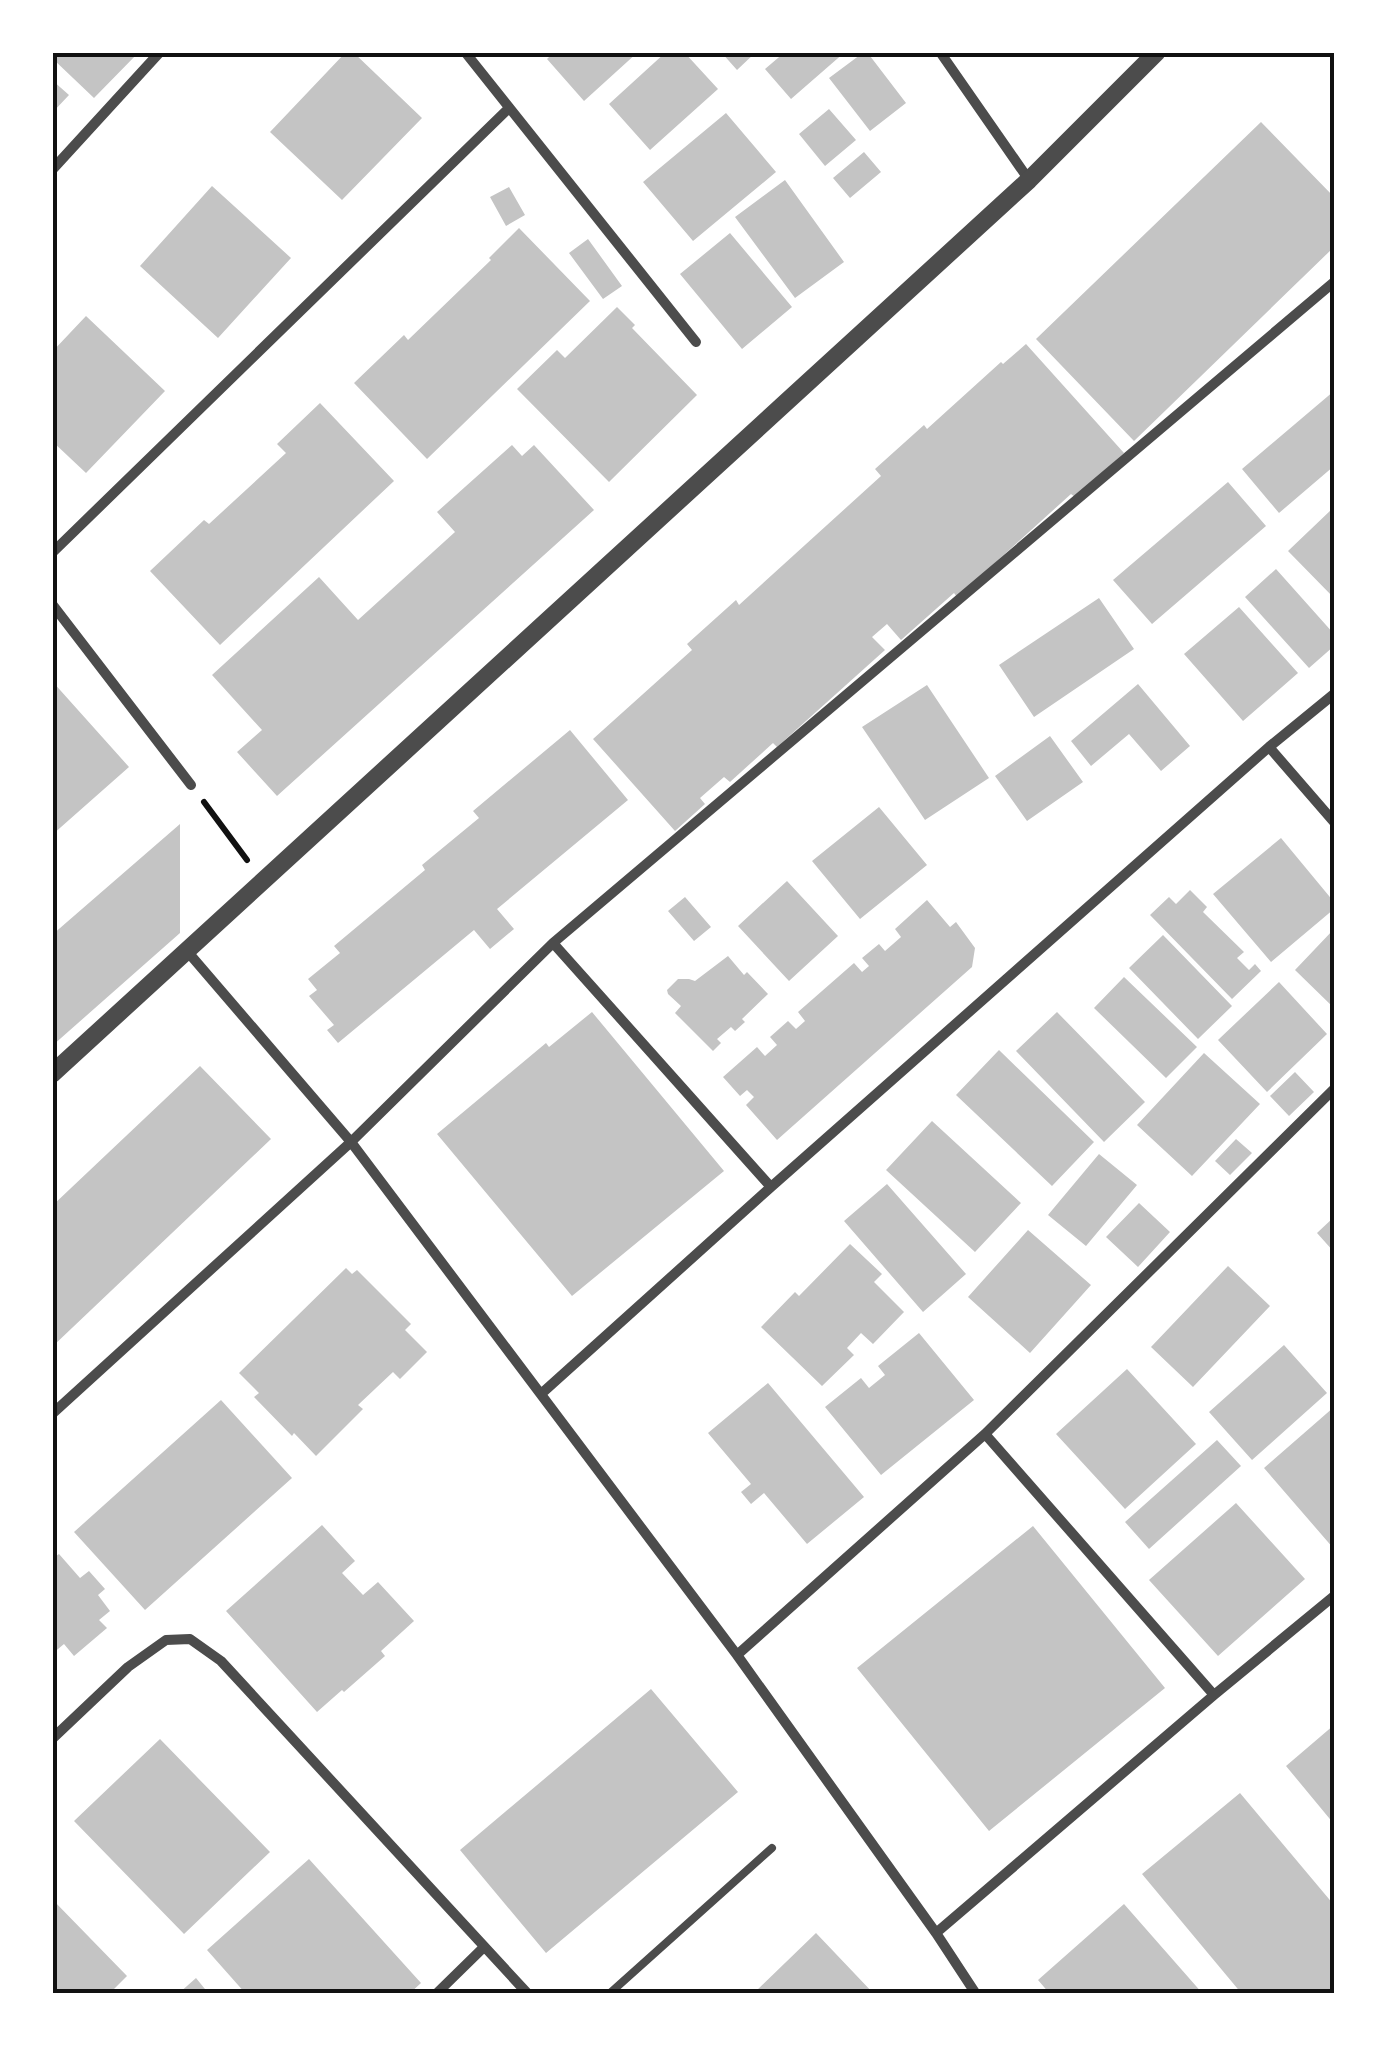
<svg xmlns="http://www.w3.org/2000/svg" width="1387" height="2046" font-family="Overpass,sans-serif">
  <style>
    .building { fill: #c4c4c4 }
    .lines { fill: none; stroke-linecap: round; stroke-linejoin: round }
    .path { stroke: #111; stroke-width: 6 }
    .service { stroke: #4c4c4c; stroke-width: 8 }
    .minor { stroke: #4c4c4c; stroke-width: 10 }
    .tertiary { stroke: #4c4c4c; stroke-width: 18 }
    .neatline { fill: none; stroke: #111; stroke-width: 4 }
  </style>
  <rect width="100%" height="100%" fill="#fff"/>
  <path class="building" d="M 52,52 L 139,52 L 94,98 L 52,58 Z
    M 346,52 L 353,52 L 422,118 L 342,200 L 270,132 Z
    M 554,52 L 638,52 L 584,101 L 547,59 Z
    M 666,52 L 684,52 L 718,89 L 650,150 L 609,104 Z
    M 721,52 L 756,52 L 737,70 Z
    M 785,52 L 845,52 L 791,99 L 765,69 Z
    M 864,52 L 867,52 L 906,103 L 870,131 L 829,78 Z
    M 52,80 L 69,95 L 52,113 Z
    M 829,109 L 856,140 L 825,166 L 799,134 Z
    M 726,113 L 776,172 L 693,241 L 643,182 Z
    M 1261,122 L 1334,197 L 1334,247 L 1134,441 L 1036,339 Z
    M 864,152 L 881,172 L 850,198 L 833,178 Z
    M 785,180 L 844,262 L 795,298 L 735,217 Z
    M 212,186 L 291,258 L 218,338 L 140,266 Z
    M 509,187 L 525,215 L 506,226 L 490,197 Z
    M 519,228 L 590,301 L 427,459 L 354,383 L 404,335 L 408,340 L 491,260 L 489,258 Z
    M 730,233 L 792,307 L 742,349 L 680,274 Z
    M 588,239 L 622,286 L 603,299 L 569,253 Z
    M 617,307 L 635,325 L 632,328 L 697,395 L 609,482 L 517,389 L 557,350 L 565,358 Z
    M 86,316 L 165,391 L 86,473 L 52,441 L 52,352 Z
    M 1026,344 L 1124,453 L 1075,497 L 1071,494 L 957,597 L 954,593 L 901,640 L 887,624 L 872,637 L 885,650 L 777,747 L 773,743 L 730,782 L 724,777 L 700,798 L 705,804 L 675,831 L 593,739 L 692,650 L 687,644 L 736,600 L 739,605 L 881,476 L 875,469 L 924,425 L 927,429 L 1001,362 L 1003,364 Z
    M 1334,391 L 1334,466 L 1279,513 L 1242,469 Z
    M 320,403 L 394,481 L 220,645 L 150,571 L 204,520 L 209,524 L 286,453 L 277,444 Z
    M 512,445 L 522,456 L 534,445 L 594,510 L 277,796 L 237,752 L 262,730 L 212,675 L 319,577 L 358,620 L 455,532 L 437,512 Z
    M 1228,482 L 1266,526 L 1152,624 L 1113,580 Z
    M 1332,509 L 1334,511 L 1334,598 L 1288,551 Z
    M 1276,569 L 1334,634 L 1334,646 L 1309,668 L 1245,597 Z
    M 1099,598 L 1134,649 L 1034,717 L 999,665 Z
    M 1239,607 L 1298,673 L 1243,721 L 1184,654 Z
    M 52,681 L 129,767 L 52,835 Z
    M 1138,684 L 1190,746 L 1161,771 L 1129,734 L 1091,766 L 1071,741 Z
    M 927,685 L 989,778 L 925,820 L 862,727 Z
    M 570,730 L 628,800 L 497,909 L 514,929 L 490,949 L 474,930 L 338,1043 L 327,1030 L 334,1025 L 309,996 L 317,990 L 308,979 L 340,953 L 334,946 L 425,870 L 422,865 L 479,818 L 473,811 Z
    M 1050,736 L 1083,782 L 1027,821 L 995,776 Z
    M 879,807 L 927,865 L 860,919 L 812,861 Z
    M 180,824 L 180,933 L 52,1046 L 52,935 Z
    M 1281,838 L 1334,902 L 1334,909 L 1271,962 L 1213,894 Z
    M 787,881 L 838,936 L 789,981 L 738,926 Z
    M 1190,890 L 1207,907 L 1203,912 L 1244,952 L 1237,958 L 1249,970 L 1255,964 L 1261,971 L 1232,999 L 1150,915 L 1169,897 L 1176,904 Z
    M 685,897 L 711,927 L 694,941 L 668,911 Z
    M 927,900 L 950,927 L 956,922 L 975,948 L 972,967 L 777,1140 L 746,1105 L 754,1097 L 747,1090 L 740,1096 L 723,1077 L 757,1047 L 765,1056 L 777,1045 L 770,1037 L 788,1021 L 796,1029 L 805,1021 L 798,1012 L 854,963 L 862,972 L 869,966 L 862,958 L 879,944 L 885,951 L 901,937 L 895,929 Z
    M 1334,929 L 1334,1008 L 1295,970 Z
    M 1163,935 L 1232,1006 L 1198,1039 L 1129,968 Z
    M 728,956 L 744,975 L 747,972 L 768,994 L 742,1019 L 745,1022 L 735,1031 L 731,1027 L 717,1039 L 721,1043 L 713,1051 L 675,1013 L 681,1006 L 668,994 L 667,990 L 678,979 L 689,979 L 695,981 Z
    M 1124,977 L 1197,1047 L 1166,1078 L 1094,1008 Z
    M 1279,982 L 1327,1034 L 1267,1092 L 1218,1040 Z
    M 592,1012 L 724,1171 L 572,1296 L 437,1134 L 546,1043 L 549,1047 Z
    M 1057,1012 L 1145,1102 L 1104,1142 L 1016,1051 Z
    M 999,1050 L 1094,1142 L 1052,1186 L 956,1095 Z
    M 1204,1053 L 1260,1104 L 1192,1176 L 1137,1125 Z
    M 200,1066 L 271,1139 L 52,1347 L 52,1206 Z
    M 1295,1072 L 1314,1092 L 1289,1116 L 1270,1096 Z
    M 932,1121 L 1021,1203 L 975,1252 L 886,1170 Z
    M 1236,1139 L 1252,1153 L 1230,1175 L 1215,1161 Z
    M 1099,1154 L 1137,1185 L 1086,1246 L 1048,1215 Z
    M 887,1184 L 966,1274 L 923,1312 L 844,1221 Z
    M 1139,1203 L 1170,1232 L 1138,1267 L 1106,1237 Z
    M 1334,1217 L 1334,1252 L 1317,1233 Z
    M 1028,1230 L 1091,1285 L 1030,1353 L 968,1297 Z
    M 850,1244 L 882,1274 L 874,1282 L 904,1312 L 873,1344 L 861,1333 L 847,1348 L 854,1355 L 822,1386 L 761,1327 L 795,1292 L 799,1296 Z
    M 1228,1266 L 1270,1306 L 1193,1387 L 1151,1347 Z
    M 346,1268 L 352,1274 L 357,1270 L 411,1324 L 405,1330 L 427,1352 L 400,1379 L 393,1372 L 358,1405 L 363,1409 L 316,1456 L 294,1433 L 292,1436 L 254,1397 L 259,1393 L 239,1373 Z
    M 919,1333 L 974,1400 L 881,1475 L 825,1407 L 861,1378 L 869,1388 L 885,1375 L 878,1366 Z
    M 1284,1345 L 1327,1393 L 1252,1460 L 1209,1412 Z
    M 1127,1369 L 1196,1444 L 1125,1509 L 1056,1434 Z
    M 768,1383 L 864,1497 L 807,1544 L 764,1493 L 751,1504 L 741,1492 L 751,1484 L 708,1433 Z
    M 221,1400 L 292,1478 L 145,1610 L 74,1532 Z
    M 1334,1407 L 1334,1549 L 1264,1468 Z
    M 1217,1440 L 1241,1466 L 1149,1549 L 1125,1522 Z
    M 1236,1503 L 1305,1579 L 1218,1656 L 1149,1580 Z
    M 322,1525 L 355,1561 L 342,1573 L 363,1595 L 378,1582 L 414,1621 L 381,1651 L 385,1656 L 344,1692 L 342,1690 L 317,1712 L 226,1611 Z
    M 1033,1526 L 1165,1688 L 989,1831 L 857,1668 Z
    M 59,1554 L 80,1578 L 89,1571 L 105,1589 L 98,1595 L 110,1611 L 99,1620 L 107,1628 L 74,1656 L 64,1644 L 52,1654 L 52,1559 Z
    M 651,1689 L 738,1792 L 546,1953 L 460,1850 Z
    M 1334,1725 L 1334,1824 L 1286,1766 Z
    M 160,1739 L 270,1852 L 184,1934 L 74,1821 Z
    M 1240,1793 L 1334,1905 L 1334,1994 L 1242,1994 L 1142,1874 Z
    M 309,1859 L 421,1983 L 409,1994 L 246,1994 L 207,1950 Z
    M 52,1899 L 127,1976 L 109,1994 L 52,1994 Z
    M 1124,1904 L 1203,1994 L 1050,1994 L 1038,1980 Z
    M 816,1933 L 874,1994 L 753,1994 Z
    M 196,1978 L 209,1994 L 178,1994 Z"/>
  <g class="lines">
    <path class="path" d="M 204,802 L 247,860"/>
    <path class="service" d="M 609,1994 L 772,1848"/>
    <path class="minor" d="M 465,52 L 696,342
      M 940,52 L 1029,180
      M 52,170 L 160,52
      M 52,553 L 509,108
      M 52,604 L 191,785
      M 1269,747 L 1334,822
      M 553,943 L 771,1187
      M 187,951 L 351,1142 L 737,1655 L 936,1933 L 976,1994
      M 541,1394 L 771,1187 L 1269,747 L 1334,694
      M 52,1414 L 351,1142 L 553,943 L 1334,282
      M 985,1434 L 1214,1695
      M 737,1655 L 985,1434 L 1334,1089
      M 52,1739 L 128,1667 L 166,1640 L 190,1639 L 221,1661 L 528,1994
      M 936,1933 L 1214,1695 L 1334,1596
      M 436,1994 L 484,1947"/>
    <path class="tertiary" d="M 52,1074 L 1029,180 L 1157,52"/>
  </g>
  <rect width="1387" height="2046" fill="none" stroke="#ffffff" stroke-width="110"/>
  <rect x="55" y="55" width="1277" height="1936" class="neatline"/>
</svg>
